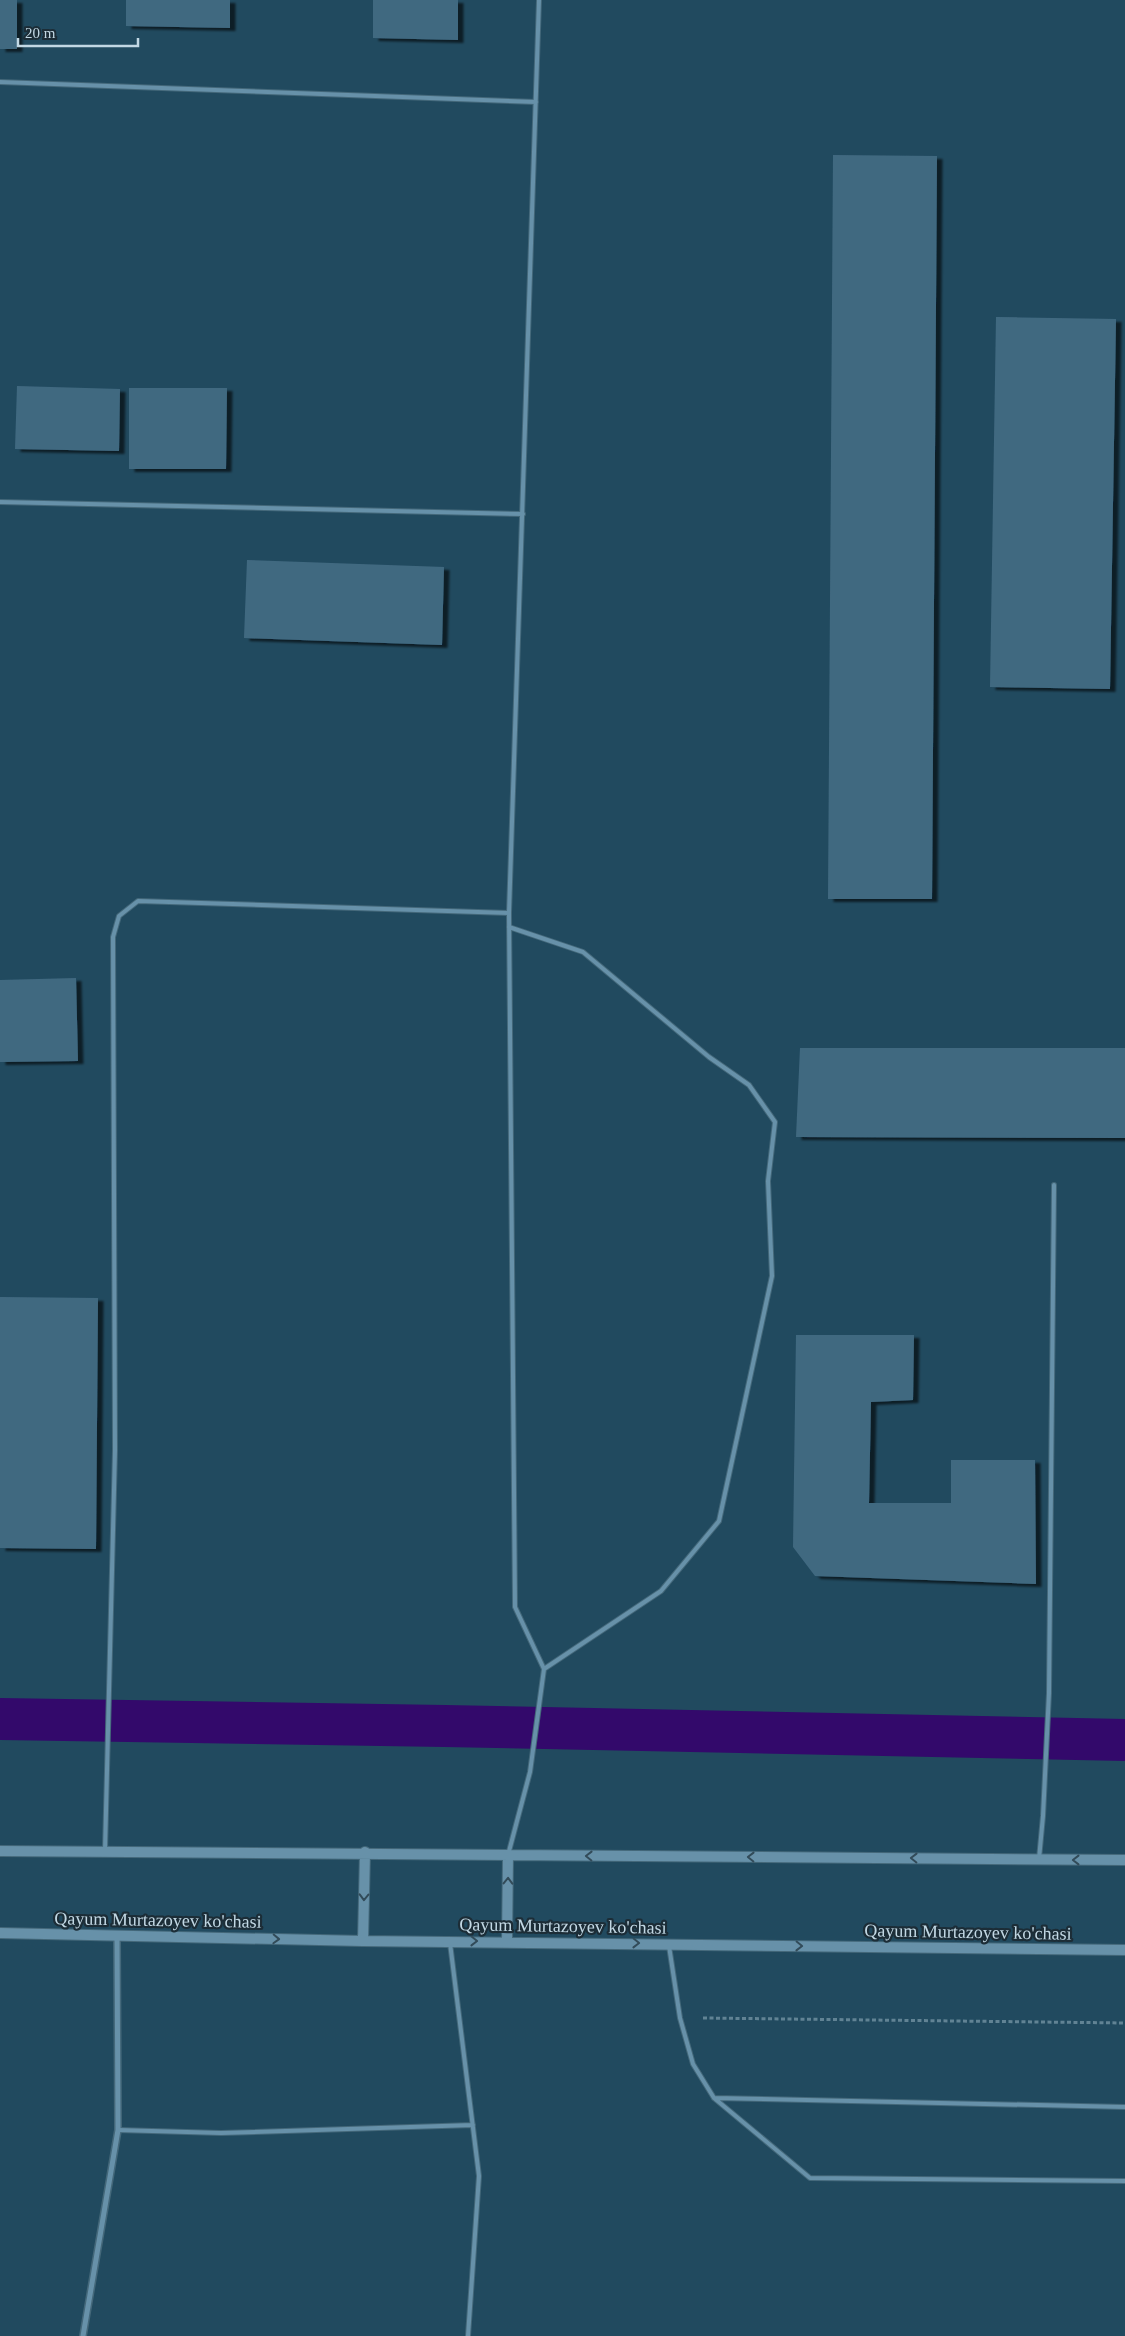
<svg xmlns="http://www.w3.org/2000/svg" width="1125" height="2336" font-family="Georgia,serif">
  <style>
    .lines { fill: none; stroke-linecap: round; stroke-linejoin: round }
    .canal { stroke: #33096b; stroke-width: 42 }
    .building { fill: #416980; filter: url(#shadow) }
    .lane-casing { stroke: #44687a; stroke-width: 6 }
    .street-casing { stroke: #44687a; stroke-width: 8 }
    .secondary-casing { stroke: #44687a; stroke-width: 12 }
    .path { stroke: #618394; stroke-width: 3; stroke-dasharray: 4 2.5; stroke-linecap: butt }
    .lane { stroke: #6791a9; stroke-width: 4 }
    .street { stroke: #6791a9; stroke-width: 5 }
    .secondary { stroke: #6791a9; stroke-width: 10 }
    .oneway { stroke: #324b59 }
    .labels { text-anchor: middle; stroke-width: 4.5; stroke-linejoin: round; paint-order: stroke }
    .street-label { font-size: 18px; fill: #c2d8e4; stroke: #1c2d37 }
  </style>
  <defs>
    <filter id="shadow"><feDropShadow dx="5.5" dy="3" stdDeviation="1" flood-color="#0009"/></filter>
  </defs>
  <rect width="100%" height="100%" fill="#214a5f"/>
  <g class="lines">
    <path class="canal" d="M 0,1719 L 445,1726 L 1125,1740"/>
  </g>
  <path class="building" d="M 0,0 L 17,0 L 17,49 L 0,49 Z
    M 126,0 L 230,0 L 230,28 L 126,26 Z
    M 373,0 L 458,0 L 458,40 L 373,38 Z
    M 833,155 L 937,156 L 932,899 L 828,899 Z
    M 996,317 L 1116,319 L 1110,689 L 990,687 Z
    M 17,386 L 120,389 L 119,451 L 15,449 Z
    M 129,388 L 227,388 L 226,469 L 129,469 Z
    M 247,560 L 444,567 L 442,645 L 244,638 Z
    M 76,978 L 78,1061 L 0,1062 L 0,980 Z
    M 800,1048 L 1125,1048 L 1125,1138 L 796,1137 Z
    M 0,1297 L 98,1298 L 96,1549 L 0,1548 Z
    M 796,1335 L 914,1335 L 913,1400 L 871,1402 L 869,1503 L 951,1503 L 951,1460 L 1035,1460 L 1036,1584 L 815,1576 L 793,1547 Z"/>
  <g class="lines">
    <g class="lane-casing">
      <path id="lane" d="M 0,82 L 536,102
        M 0,502 L 523,514
        M 509,927 L 583,952 L 709,1057 L 749,1085 L 775,1122 L 768,1181 L 772,1276 L 719,1521 L 661,1591 L 544,1669
        M 105,1851 L 115,1450 L 113,937 L 119,916 L 138,901 L 509,913
        M 508,1855 L 530,1772 L 544,1669 L 515,1607 L 509,913 L 539,0
        M 1039,1859 L 1043,1816 L 1049,1693 L 1054,1185
        M 450,1943 L 479,2176 L 468,2336
        M 669,1946 L 680,2018 L 693,2064 L 714,2098 L 810,2178 L 1125,2181
        M 714,2098 L 1125,2107
        M 118,2130 L 221,2133 L 473,2125"/>
    </g>
    <g class="street-casing">
      <path id="street" d="M 83,2336 L 118,2130 L 117,1935"/>
    </g>
    <g class="secondary-casing">
      <path id="secondary" d="M 0,1851 L 1125,1860
        M 0,1933 L 363,1941 L 1125,1950
        M 363,1941 L 365,1852
        M 507,1942 L 508,1855"/>
    </g>
    <path class="path" d="M 703,2018 L 1125,2023"/>
    <use href="#lane" class="lane"/>
    <use href="#street" class="street"/>
    <use href="#secondary" class="secondary"/>
  </g>
  <defs><path id="oneway-chevron" d="M-2-3.5L2.5 0L-2 3.5" fill="none" stroke-width="1.6" stroke-linecap="round" stroke-linejoin="round" transform="scale(1.25)"/></defs>
  <g class="oneway">
    <use href="#oneway-chevron" transform="translate(589 1856) rotate(-179)"/>
    <use href="#oneway-chevron" transform="translate(751 1857) rotate(-179)"/>
    <use href="#oneway-chevron" transform="translate(914 1858) rotate(-179)"/>
    <use href="#oneway-chevron" transform="translate(1076 1860) rotate(-180)"/>
    <use href="#oneway-chevron" transform="translate(508 1881) rotate(-89)"/>
    <use href="#oneway-chevron" transform="translate(364 1897) rotate(91)"/>
    <use href="#oneway-chevron" transform="translate(276 1939) rotate(2)"/>
    <use href="#oneway-chevron" transform="translate(474 1941) rotate(1)"/>
    <use href="#oneway-chevron" transform="translate(636 1943) rotate(1)"/>
    <use href="#oneway-chevron" transform="translate(799 1946) rotate(1)"/>
  </g>
  <g class="labels">
    <g class="street-label">
      <text transform="translate(158 1920) rotate(1)" y="6">Qayum Murtazoyev ko'chasi</text>
      <text transform="translate(563 1926) rotate(1)" y="6">Qayum Murtazoyev ko'chasi</text>
      <text transform="translate(968 1932) rotate(1)" y="6">Qayum Murtazoyev ko'chasi</text>
    </g>
  </g>
  <path d="M18 38v8h120v-8" fill="none" stroke="#c2d8e4" stroke-width="2.5"/>
  <text x="25" y="38" font-size="15" fill="#c2d8e4" stroke="#1c2d37" stroke-width="4" paint-order="stroke">20 m</text>
</svg>
